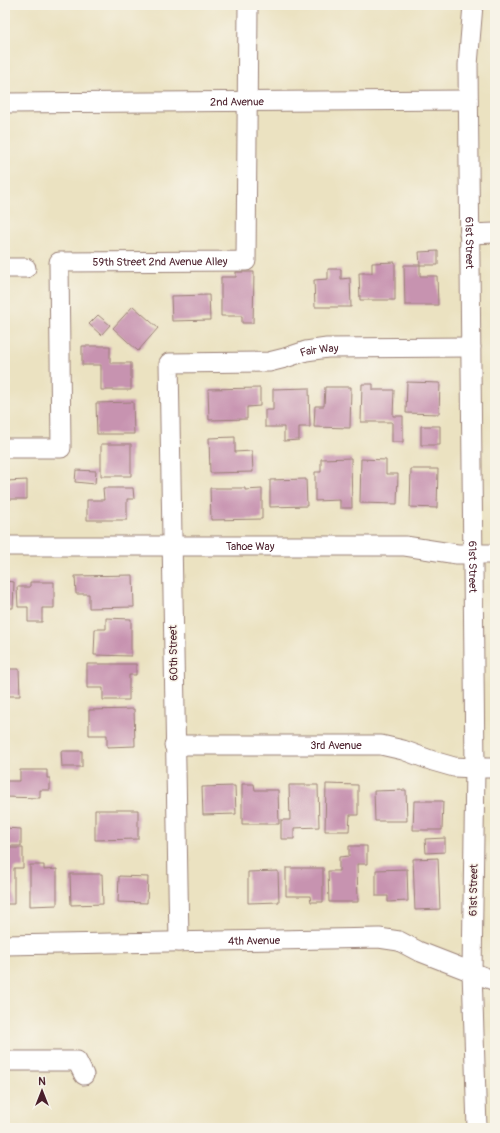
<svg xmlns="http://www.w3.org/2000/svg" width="500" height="1133" font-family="Pangolin,sans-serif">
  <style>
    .building { fill: #c793b0 }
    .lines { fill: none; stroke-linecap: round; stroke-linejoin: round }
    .minor-casing { stroke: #9a8076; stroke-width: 21 }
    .minor { stroke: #fff; stroke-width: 19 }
    .labels { text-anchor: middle; stroke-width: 3; stroke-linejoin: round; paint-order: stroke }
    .street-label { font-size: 11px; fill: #4a1f2b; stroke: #f7f3e8 }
  </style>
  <rect width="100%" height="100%" fill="#f7f3e8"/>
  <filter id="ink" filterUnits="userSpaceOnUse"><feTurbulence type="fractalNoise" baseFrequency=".025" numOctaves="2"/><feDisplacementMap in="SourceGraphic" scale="8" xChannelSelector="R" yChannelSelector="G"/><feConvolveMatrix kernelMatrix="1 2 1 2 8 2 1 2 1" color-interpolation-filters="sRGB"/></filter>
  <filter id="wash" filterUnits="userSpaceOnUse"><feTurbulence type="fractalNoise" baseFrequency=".012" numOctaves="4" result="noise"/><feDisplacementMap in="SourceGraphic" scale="16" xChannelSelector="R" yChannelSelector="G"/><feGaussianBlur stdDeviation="0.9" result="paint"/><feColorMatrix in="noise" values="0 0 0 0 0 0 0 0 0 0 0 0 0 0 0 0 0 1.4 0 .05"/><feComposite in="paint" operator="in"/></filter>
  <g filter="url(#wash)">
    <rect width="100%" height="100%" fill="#ebe2c1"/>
    <g id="blocks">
      <path class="building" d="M 438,251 L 438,265 L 420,265 L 419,252 Z
        M 395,262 L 395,300 L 360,300 L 359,273 L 372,273 L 372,263 Z
        M 404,265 L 420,265 L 420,276 L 437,276 L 438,305 L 405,305 Z
        M 328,269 L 341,269 L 341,279 L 350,278 L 351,307 L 315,307 L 314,280 L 328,279 Z
        M 236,272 L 254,272 L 253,323 L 242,323 L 242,316 L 221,316 L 221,277 L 236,277 Z
        M 209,295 L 210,320 L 172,321 L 171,296 Z
        M 133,306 L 158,328 L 138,351 L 113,328 Z
        M 98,315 L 110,325 L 101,335 L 89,324 Z
        M 82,346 L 110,346 L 110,363 L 131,363 L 131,390 L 101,390 L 101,365 L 82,365 Z
        M 407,382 L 440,383 L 439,414 L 406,413 Z
        M 362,384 L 373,384 L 373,390 L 394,390 L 393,416 L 403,416 L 403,442 L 392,442 L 392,422 L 361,422 Z
        M 325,387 L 351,387 L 350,428 L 314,427 L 315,406 L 324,406 Z
        M 260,388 L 260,406 L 247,407 L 247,419 L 209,420 L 208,389 Z
        M 309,388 L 310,427 L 299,427 L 299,440 L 284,441 L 284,427 L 265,427 L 265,410 L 273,410 L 273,389 Z
        M 133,402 L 134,434 L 97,434 L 96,403 Z
        M 421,426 L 440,426 L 440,445 L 421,445 Z
        M 235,437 L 235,452 L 252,451 L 253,472 L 210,473 L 209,438 Z
        M 101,444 L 131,444 L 131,476 L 101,476 Z
        M 351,458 L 352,508 L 340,508 L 340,500 L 315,501 L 315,472 L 321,472 L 321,459 Z
        M 361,459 L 386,460 L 386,474 L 398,474 L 397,504 L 360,503 Z
        M 411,469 L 438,469 L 437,508 L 410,507 Z
        M 76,470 L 96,471 L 95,484 L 75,482 Z
        M 306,479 L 307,506 L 270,507 L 270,480 Z
        M 27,480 L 27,499 L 7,499 L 6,481 Z
        M 103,488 L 133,488 L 134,499 L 127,499 L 127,520 L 87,520 L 87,500 L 104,500 Z
        M 210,488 L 245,488 L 245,490 L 262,489 L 262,519 L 211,520 Z
        M 133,575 L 134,607 L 89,608 L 89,594 L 76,594 L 75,576 Z
        M 5,581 L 14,582 L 13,608 L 5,608 Z
        M 30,582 L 54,582 L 54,608 L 42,608 L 42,622 L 28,622 L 28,607 L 18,607 L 17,587 L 30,587 Z
        M 106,618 L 131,619 L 131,656 L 94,655 L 95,629 L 106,629 Z
        M 5,648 L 8,648 L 8,666 L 5,666 Z
        M 87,664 L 136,664 L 136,675 L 129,675 L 129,700 L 103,700 L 103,688 L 87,688 Z
        M 5,669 L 19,669 L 20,696 L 5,696 Z
        M 134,709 L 135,746 L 107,747 L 107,735 L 89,735 L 89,710 Z
        M 61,751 L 82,751 L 82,767 L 62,767 Z
        M 20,770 L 47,770 L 47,778 L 50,778 L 50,790 L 40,790 L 40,798 L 5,797 L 5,781 L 20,781 Z
        M 242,784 L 254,784 L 255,790 L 278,790 L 279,824 L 242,824 Z
        M 326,784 L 358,785 L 358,815 L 350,815 L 349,831 L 325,831 Z
        M 289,785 L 318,785 L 319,827 L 294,828 L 294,839 L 281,839 L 281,820 L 290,820 Z
        M 235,786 L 236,814 L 203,815 L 202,787 Z
        M 406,790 L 407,821 L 375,821 L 374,791 Z
        M 414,801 L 443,801 L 442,830 L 413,830 Z
        M 95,810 L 138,810 L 138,839 L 95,840 Z
        M 5,828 L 21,829 L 21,846 L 5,846 Z
        M 445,838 L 445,852 L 426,853 L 425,839 Z
        M 349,846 L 367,846 L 367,864 L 357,864 L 358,902 L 329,902 L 328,871 L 339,871 L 339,857 L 349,856 Z
        M 6,848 L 23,848 L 23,868 L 14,868 L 14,904 L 5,904 Z
        M 438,858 L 440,909 L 415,910 L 413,859 Z
        M 30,865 L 44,865 L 44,870 L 57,869 L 57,905 L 30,906 Z
        M 286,868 L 323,868 L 323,902 L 311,902 L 310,896 L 286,896 Z
        M 407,869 L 408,901 L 388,902 L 388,896 L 376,896 L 376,870 Z
        M 278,871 L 279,902 L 248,903 L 248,872 Z
        M 70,874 L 102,874 L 103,904 L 71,905 Z
        M 119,876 L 148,877 L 147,903 L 118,902 Z"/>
    </g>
  </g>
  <g filter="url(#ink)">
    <use href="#blocks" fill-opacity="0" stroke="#9a8076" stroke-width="1"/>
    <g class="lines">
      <g class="minor-casing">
        <g id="minor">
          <path id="s1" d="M 473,5 L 468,65 L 475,768 L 472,971 L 477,1128"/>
          <path id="s2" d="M 5,103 L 468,100"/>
          <path d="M 469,234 L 495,233"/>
          <path d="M 5,268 L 26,268"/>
          <path id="s3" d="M 5,448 L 61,448 L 59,262 L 246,261 L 248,5"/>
          <path id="s4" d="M 5,546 L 405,546 L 457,554 L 495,554"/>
          <path id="s5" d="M 174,745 L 381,745 L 403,750 L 433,761 L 454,767 L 475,768 L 495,768"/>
          <path id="s6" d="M 179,942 L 169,363 L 269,362 L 285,358 L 306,351 L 327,348 L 471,347"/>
          <path id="s7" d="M 5,945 L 379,938 L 399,941 L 418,951 L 495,981"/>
          <path d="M 5,1061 L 77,1061 L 84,1075"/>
        </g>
      </g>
      <use href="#minor" class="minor"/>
    </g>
  </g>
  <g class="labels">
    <g class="street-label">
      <text dy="4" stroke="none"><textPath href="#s2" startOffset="232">2nd Avenue</textPath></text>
      <text dy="4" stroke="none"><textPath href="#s1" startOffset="238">61st Street</textPath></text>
      <text dy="4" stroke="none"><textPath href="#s3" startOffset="343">59th Street 2nd Avenue Alley</textPath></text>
      <text dy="4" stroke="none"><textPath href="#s6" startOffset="731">Fair Way</textPath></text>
      <text dy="4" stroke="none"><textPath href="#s4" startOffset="245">Tahoe Way</textPath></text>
      <text dy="4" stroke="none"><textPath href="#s1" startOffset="562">61st Street</textPath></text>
      <text transform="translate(173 653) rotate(-91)" y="4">60th Street</text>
      <text dy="4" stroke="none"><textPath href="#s5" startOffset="162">3rd Avenue</textPath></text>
      <text transform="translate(473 890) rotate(-89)" y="4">61st Street</text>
      <text dy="4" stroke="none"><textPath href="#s7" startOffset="249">4th Avenue</textPath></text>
    </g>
  </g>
  <rect width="500" height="1133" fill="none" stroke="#f7f3e8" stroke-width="20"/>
  <g transform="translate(42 1091)" stroke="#f7f3e8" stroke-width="3" paint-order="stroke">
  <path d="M0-3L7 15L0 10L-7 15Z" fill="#4a1f2b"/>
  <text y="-6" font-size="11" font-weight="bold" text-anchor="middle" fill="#4a1f2b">N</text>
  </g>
</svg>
